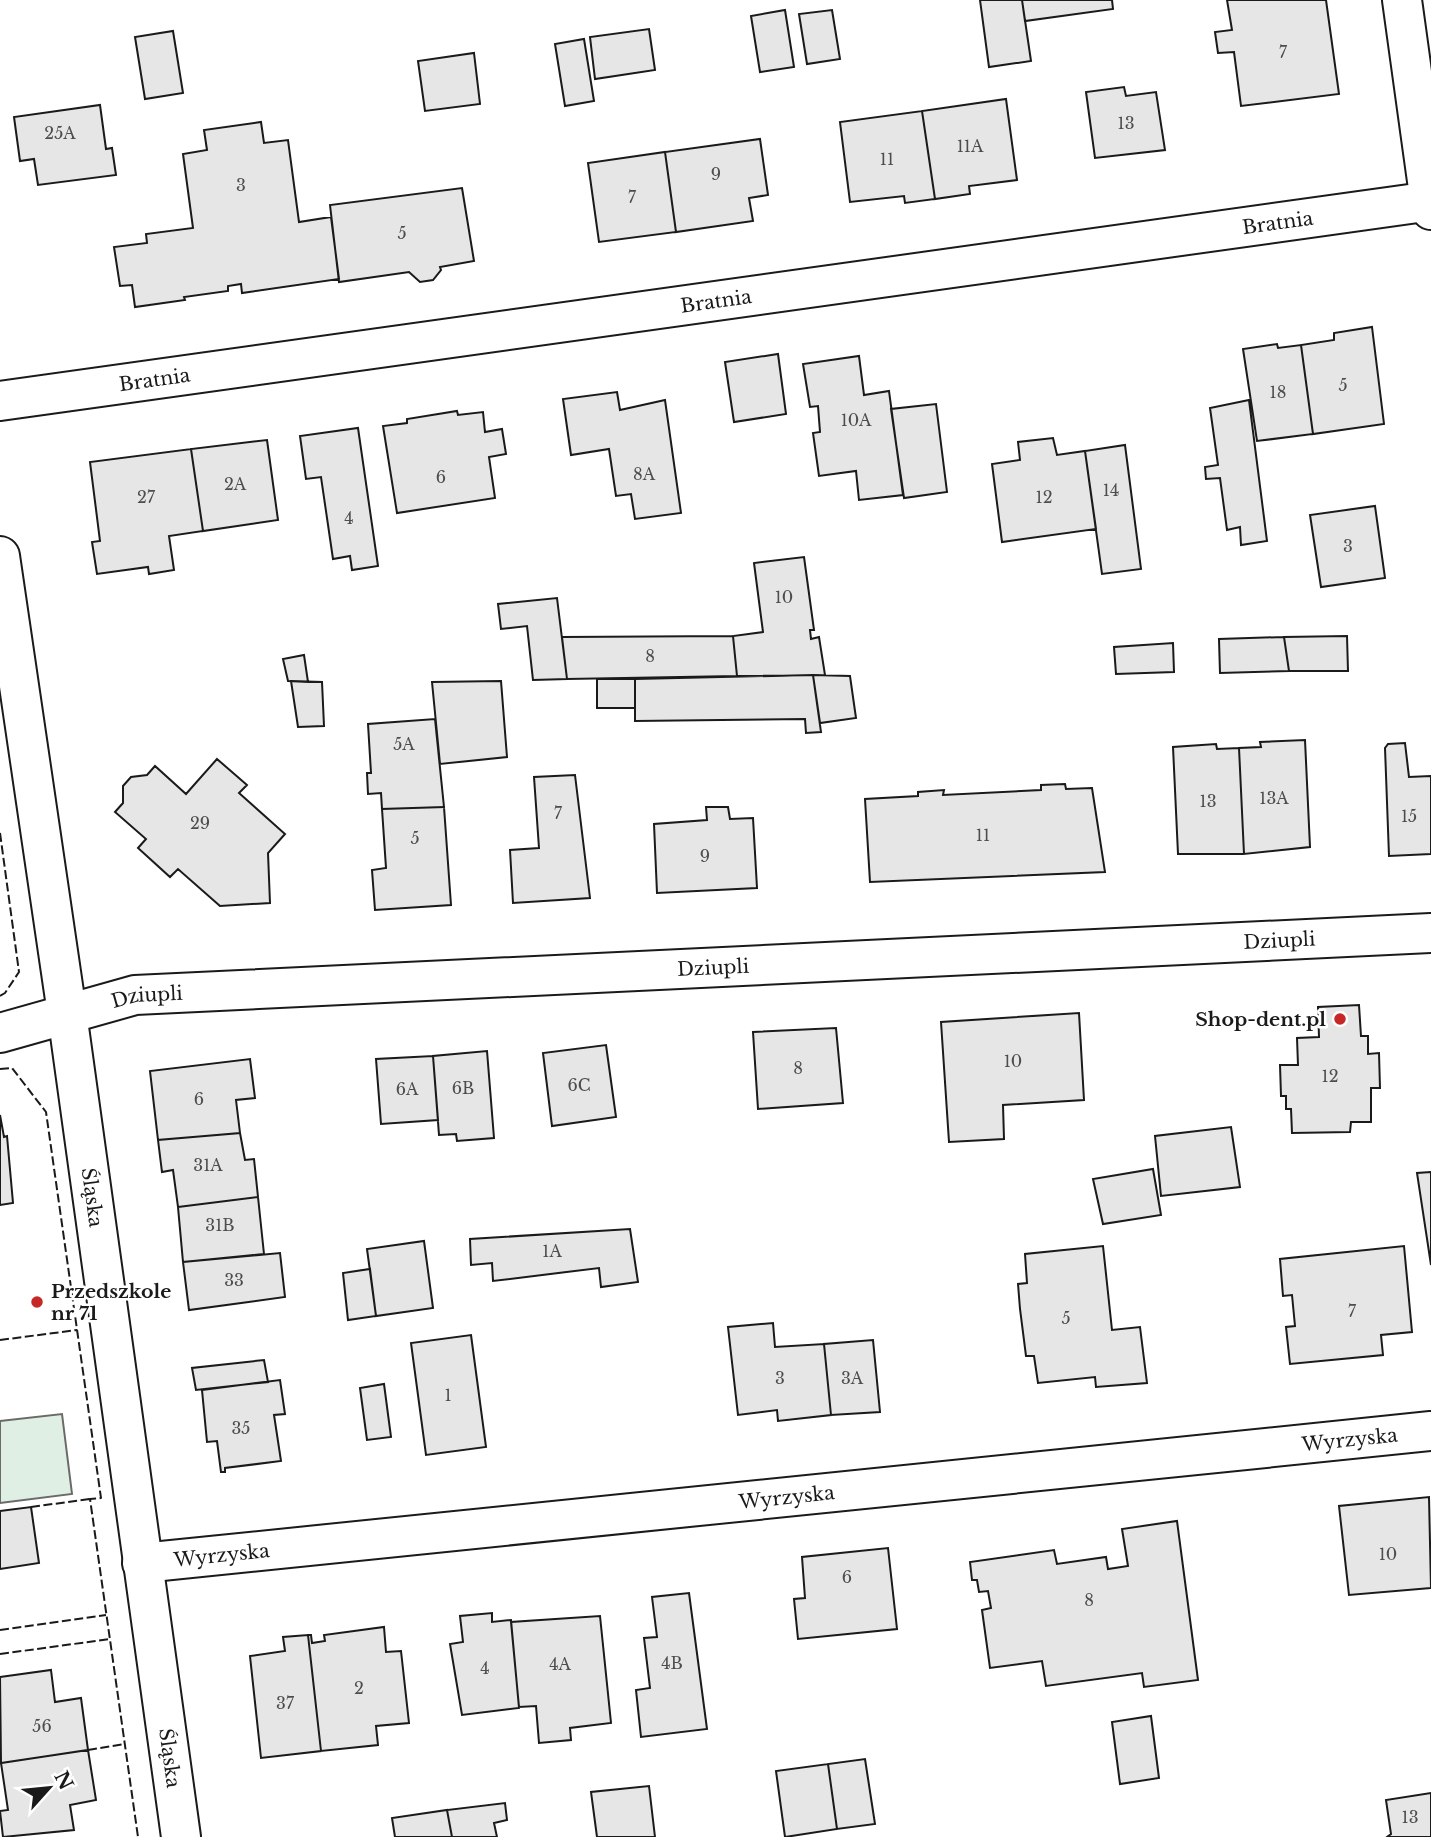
<svg xmlns="http://www.w3.org/2000/svg" width="1431" height="1837" font-family="'Libre Baskerville',serif">
  <style>
    .green { fill: #e0efe3; stroke: #6a6a6a; stroke-width: 2 }
    .building { fill: #e6e6e6; stroke: #1a1a1a; stroke-width: 2 }
    .lines { fill: none; stroke-linecap: round; stroke-linejoin: round }
    .street-casing { stroke: #1a1a1a; stroke-width: 42 }
    .street { stroke: #fff; stroke-width: 38 }
    .fence { stroke: #1a1a1a; stroke-width: 2; stroke-dasharray: 9 3.5; stroke-linecap: butt }
    .poi-dot { fill: #c62828; stroke: #fff; stroke-width: 2.5 }
    .labels { text-anchor: middle; stroke-width: 5; stroke-linejoin: round; paint-order: stroke }
    .number-label { font-size: 16px; fill: #4d4d4d }
    .street-label { font-size: 19px; fill: #1a1a1a; stroke: #fff }
    .poi-label { font-size: 19px; font-weight: bold; fill: #1a1a1a; stroke: #fff; text-anchor: end }
  </style>
  <rect width="100%" height="100%" fill="#fff"/>
  <path class="green" d="M 62,1414 L 72,1494 L 0,1503 L 0,1421 Z"/>
  <path class="building" d="M 980,0 L 1022,0 L 1031,61 L 989,67 Z
    M 1022,0 L 1112,0 L 1113,9 L 1025,21 Z
    M 1227,0 L 1326,0 L 1339,94 L 1241,106 L 1234,52 L 1218,53 L 1215,32 L 1232,30 Z
    M 785,10 L 794,67 L 760,72 L 751,16 Z
    M 832,10 L 840,59 L 807,64 L 799,14 Z
    M 649,29 L 655,70 L 595,79 L 590,37 Z
    M 173,31 L 183,93 L 145,99 L 135,37 Z
    M 584,39 L 594,101 L 565,106 L 555,44 Z
    M 474,53 L 480,104 L 425,111 L 418,61 Z
    M 1124,87 L 1126,96 L 1156,92 L 1165,150 L 1095,158 L 1086,92 Z
    M 1006,99 L 1017,180 L 969,186 L 970,194 L 935,199 L 922,111 Z
    M 100,105 L 106,149 L 112,148 L 116,175 L 38,185 L 34,159 L 20,161 L 14,117 Z
    M 922,111 L 935,199 L 905,203 L 904,196 L 850,202 L 840,122 Z
    M 261,122 L 264,143 L 288,140 L 299,222 L 331,217 L 339,279 L 242,293 L 241,284 L 228,286 L 228,291 L 184,297 L 185,300 L 135,307 L 132,285 L 120,286 L 114,247 L 147,243 L 146,234 L 193,228 L 183,154 L 207,150 L 204,130 Z
    M 760,139 L 768,195 L 749,198 L 753,221 L 676,232 L 665,152 Z
    M 665,152 L 676,232 L 599,242 L 588,163 Z
    M 462,188 L 474,261 L 440,267 L 441,270 L 433,280 L 420,282 L 409,272 L 339,282 L 330,205 Z
    M 1372,327 L 1384,424 L 1313,434 L 1301,345 L 1334,340 L 1334,333 Z
    M 1277,344 L 1278,348 L 1301,345 L 1313,434 L 1257,441 L 1243,349 Z
    M 778,354 L 786,414 L 734,422 L 725,362 Z
    M 859,356 L 864,395 L 889,391 L 903,495 L 859,500 L 856,471 L 819,476 L 813,433 L 820,432 L 818,406 L 810,407 L 803,364 Z
    M 617,392 L 620,410 L 665,400 L 681,513 L 635,519 L 631,494 L 616,496 L 609,449 L 571,455 L 563,399 Z
    M 1249,400 L 1267,541 L 1241,545 L 1240,527 L 1227,530 L 1220,478 L 1206,479 L 1205,467 L 1218,465 L 1210,408 Z
    M 936,404 L 947,492 L 904,498 L 891,409 Z
    M 457,411 L 458,415 L 483,412 L 485,432 L 502,429 L 506,454 L 489,457 L 495,498 L 397,513 L 383,426 L 407,423 L 407,419 Z
    M 358,428 L 378,566 L 352,570 L 350,556 L 333,559 L 321,477 L 306,479 L 300,436 Z
    M 1053,438 L 1057,455 L 1085,451 L 1096,529 L 1002,542 L 992,464 L 1020,460 L 1018,442 Z
    M 267,440 L 278,520 L 203,531 L 191,449 Z
    M 1125,445 L 1141,569 L 1102,574 L 1085,451 Z
    M 191,449 L 203,531 L 169,536 L 174,570 L 149,574 L 148,567 L 97,574 L 92,542 L 100,541 L 90,462 Z
    M 1375,506 L 1385,578 L 1321,587 L 1310,515 Z
    M 804,557 L 814,630 L 810,630 L 811,639 L 819,637 L 825,675 L 737,676 L 733,636 L 763,632 L 754,563 Z
    M 557,598 L 567,679 L 533,680 L 527,626 L 501,629 L 498,604 Z
    M 733,636 L 737,676 L 567,679 L 562,637 Z
    M 1347,636 L 1348,671 L 1289,671 L 1284,637 Z
    M 1284,637 L 1289,671 L 1220,673 L 1219,639 Z
    M 1173,643 L 1174,672 L 1116,674 L 1114,647 Z
    M 304,655 L 308,682 L 288,681 L 283,659 Z
    M 813,675 L 821,732 L 806,733 L 805,719 L 635,721 L 635,679 Z
    M 813,675 L 850,676 L 856,718 L 820,723 Z
    M 597,679 L 635,679 L 635,708 L 597,708 Z
    M 291,681 L 322,682 L 324,726 L 298,727 Z
    M 501,681 L 507,757 L 440,764 L 432,682 Z
    M 435,719 L 444,807 L 382,809 L 381,793 L 368,794 L 367,773 L 371,773 L 368,724 Z
    M 1305,740 L 1310,847 L 1244,854 L 1239,748 L 1261,747 L 1260,742 Z
    M 1405,743 L 1409,777 L 1431,776 L 1431,854 L 1389,856 L 1385,748 L 1388,744 Z
    M 1216,744 L 1217,749 L 1239,748 L 1244,854 L 1178,854 L 1173,747 Z
    M 217,759 L 247,785 L 239,793 L 285,834 L 268,853 L 270,903 L 220,906 L 178,869 L 170,877 L 138,848 L 146,839 L 115,812 L 123,803 L 123,786 L 131,777 L 147,775 L 155,766 L 186,794 Z
    M 575,775 L 590,898 L 513,903 L 510,850 L 539,848 L 534,777 Z
    M 1065,784 L 1066,789 L 1092,788 L 1105,872 L 870,882 L 865,799 L 918,796 L 918,792 L 944,790 L 943,795 L 1041,790 L 1041,785 Z
    M 444,807 L 451,905 L 375,910 L 372,870 L 386,868 L 382,809 Z
    M 706,807 L 728,807 L 730,819 L 753,818 L 757,888 L 657,893 L 654,824 L 707,820 Z
    M 1359,1005 L 1361,1036 L 1368,1036 L 1368,1054 L 1379,1053 L 1380,1088 L 1371,1088 L 1371,1122 L 1351,1122 L 1350,1132 L 1292,1133 L 1291,1109 L 1286,1109 L 1286,1096 L 1281,1096 L 1280,1065 L 1298,1065 L 1297,1038 L 1319,1037 L 1318,1007 Z
    M 1079,1013 L 1084,1100 L 1003,1105 L 1004,1139 L 949,1142 L 941,1022 Z
    M 836,1028 L 843,1103 L 758,1109 L 753,1032 Z
    M 606,1045 L 616,1117 L 552,1126 L 543,1053 Z
    M 487,1051 L 494,1138 L 457,1141 L 456,1134 L 439,1135 L 433,1056 Z
    M 433,1056 L 438,1120 L 381,1124 L 376,1059 Z
    M 250,1059 L 255,1098 L 236,1100 L 240,1133 L 158,1140 L 150,1071 Z
    M 0,1115 L 4,1137 L 7,1136 L 13,1203 L 0,1205 Z
    M 1231,1127 L 1240,1187 L 1161,1196 L 1155,1136 Z
    M 240,1133 L 245,1160 L 254,1159 L 258,1197 L 178,1207 L 173,1170 L 162,1172 L 158,1140 Z
    M 1153,1169 L 1161,1215 L 1103,1224 L 1093,1179 Z
    M 1431,1172 L 1431,1265 L 1417,1173 Z
    M 258,1197 L 264,1254 L 183,1262 L 178,1207 Z
    M 630,1229 L 638,1282 L 601,1287 L 599,1268 L 493,1281 L 492,1263 L 471,1265 L 470,1239 Z
    M 424,1241 L 433,1308 L 376,1316 L 367,1249 Z
    M 1103,1246 L 1112,1330 L 1140,1327 L 1147,1383 L 1096,1387 L 1095,1377 L 1038,1383 L 1034,1356 L 1026,1356 L 1020,1309 L 1018,1284 L 1027,1283 L 1025,1254 Z
    M 1404,1246 L 1412,1332 L 1381,1335 L 1383,1355 L 1290,1364 L 1286,1327 L 1295,1326 L 1292,1295 L 1283,1296 L 1280,1259 Z
    M 280,1253 L 285,1297 L 189,1310 L 183,1262 Z
    M 370,1269 L 376,1316 L 348,1320 L 343,1273 Z
    M 773,1323 L 775,1347 L 824,1344 L 831,1415 L 778,1421 L 777,1410 L 738,1415 L 728,1327 Z
    M 471,1335 L 486,1447 L 426,1455 L 411,1343 Z
    M 873,1340 L 880,1412 L 831,1415 L 824,1344 Z
    M 264,1360 L 268,1382 L 196,1390 L 192,1368 Z
    M 280,1380 L 285,1414 L 274,1415 L 281,1461 L 225,1468 L 225,1472 L 221,1472 L 217,1441 L 207,1442 L 202,1390 Z
    M 384,1384 L 391,1437 L 367,1440 L 360,1388 Z
    M 1429,1497 L 1431,1588 L 1349,1595 L 1339,1506 Z
    M 31,1507 L 39,1563 L 0,1569 L 0,1511 Z
    M 1177,1521 L 1198,1680 L 1144,1687 L 1142,1673 L 1046,1686 L 1042,1661 L 990,1668 L 982,1610 L 991,1608 L 988,1591 L 979,1592 L 977,1580 L 972,1580 L 970,1562 L 1054,1550 L 1057,1564 L 1106,1557 L 1108,1569 L 1128,1566 L 1122,1529 Z
    M 888,1548 L 897,1629 L 798,1639 L 794,1599 L 805,1598 L 802,1557 Z
    M 689,1593 L 707,1729 L 641,1737 L 636,1690 L 650,1688 L 644,1638 L 657,1637 L 652,1597 Z
    M 492,1613 L 492,1622 L 511,1620 L 519,1708 L 462,1715 L 450,1644 L 463,1642 L 460,1616 Z
    M 600,1616 L 611,1723 L 570,1728 L 571,1740 L 539,1743 L 536,1706 L 519,1707 L 511,1622 Z
    M 384,1627 L 386,1652 L 401,1651 L 409,1723 L 376,1726 L 378,1745 L 321,1751 L 308,1635 L 311,1635 L 312,1643 L 325,1641 L 324,1635 Z
    M 308,1635 L 321,1751 L 261,1758 L 250,1656 L 285,1651 L 283,1637 Z
    M 51,1670 L 55,1702 L 81,1698 L 88,1750 L 1,1763 L 0,1677 Z
    M 1151,1716 L 1159,1778 L 1120,1784 L 1112,1722 Z
    M 88,1750 L 96,1800 L 70,1805 L 74,1830 L 3,1837 L 0,1811 L 8,1810 L 1,1763 Z
    M 865,1759 L 875,1824 L 837,1829 L 828,1764 Z
    M 828,1764 L 837,1829 L 785,1837 L 776,1771 Z
    M 649,1786 L 655,1837 L 597,1837 L 591,1792 Z
    M 1431,1793 L 1431,1837 L 1387,1837 L 1391,1834 L 1386,1800 Z
    M 505,1803 L 507,1820 L 494,1823 L 497,1837 L 452,1837 L 447,1810 Z
    M 447,1810 L 452,1837 L 395,1837 L 392,1818 Z"/>
  <g class="lines">
    <g class="street-casing">
      <g id="street">
        <path d="M 1402,0 L 1431,210"/>
        <path id="s1" d="M 0,401 L 1431,201"/>
        <path id="s2" d="M 0,556 L 67,1013 L 181,1837"/>
        <path id="s3" d="M 0,1033 L 135,995 L 1431,933"/>
        <path id="s4" d="M 142,1563 L 1431,1431"/>
      </g>
    </g>
    <use href="#street" class="street"/>
    <path class="fence" d="M 0,833 L 19,972 L 5,993 L 0,996
      M 0,1069 L 12,1068 L 46,1112 L 101,1498 L 90,1499 L 138,1837
      M 0,1340 L 77,1330
      M 31,1507 L 90,1499
      M 0,1630 L 106,1615
      M 0,1654 L 110,1639
      M 88,1750 L 125,1744"/>
  </g>
  <g class="poi-dot">
    <circle cx="1340" cy="1019" r="7"/>
    <circle cx="37" cy="1302" r="7"/>
  </g>
  <g class="labels">
    <g class="number-label">
      <text x="1283" y="58">7</text>
      <text x="1126" y="129">13</text>
      <text x="60" y="139">25A</text>
      <text x="970" y="152">11A</text>
      <text x="887" y="165">11</text>
      <text x="716" y="180">9</text>
      <text x="241" y="191">3</text>
      <text x="632" y="203">7</text>
      <text x="402" y="239">5</text>
      <text x="1343" y="391">5</text>
      <text x="1278" y="398">18</text>
      <text x="856" y="426">10A</text>
      <text x="644" y="480">8A</text>
      <text x="441" y="483">6</text>
      <text x="235" y="490">2A</text>
      <text x="1111" y="496">14</text>
      <text x="146" y="503">27</text>
      <text x="1044" y="503">12</text>
      <text x="349" y="524">4</text>
      <text x="1348" y="552">3</text>
      <text x="784" y="603">10</text>
      <text x="650" y="662">8</text>
      <text x="404" y="750">5A</text>
      <text x="1274" y="804">13A</text>
      <text x="1208" y="807">13</text>
      <text x="558" y="819">7</text>
      <text x="1409" y="822">15</text>
      <text x="200" y="829">29</text>
      <text x="983" y="841">11</text>
      <text x="415" y="844">5</text>
      <text x="705" y="862">9</text>
      <text x="1013" y="1067">10</text>
      <text x="798" y="1074">8</text>
      <text x="1330" y="1082">12</text>
      <text x="579" y="1091">6C</text>
      <text x="463" y="1094">6B</text>
      <text x="407" y="1095">6A</text>
      <text x="199" y="1105">6</text>
      <text x="208" y="1171">31A</text>
      <text x="220" y="1231">31B</text>
      <text x="552" y="1257">1A</text>
      <text x="234" y="1286">33</text>
      <text x="1352" y="1317">7</text>
      <text x="1066" y="1324">5</text>
      <text x="780" y="1384">3</text>
      <text x="852" y="1384">3A</text>
      <text x="448" y="1401">1</text>
      <text x="241" y="1434">35</text>
      <text x="1388" y="1560">10</text>
      <text x="847" y="1583">6</text>
      <text x="1089" y="1606">8</text>
      <text x="672" y="1669">4B</text>
      <text x="560" y="1670">4A</text>
      <text x="485" y="1674">4</text>
      <text x="359" y="1694">2</text>
      <text x="285" y="1709">37</text>
      <text x="42" y="1732">56</text>
      <text x="1410" y="1823">13</text>
    </g>
    <g class="street-label">
      <text dy="7" stroke="none"><textPath href="#s1" startOffset="1290">Bratnia</textPath></text>
      <text dy="7" stroke="none"><textPath href="#s1" startOffset="723">Bratnia</textPath></text>
      <text dy="7" stroke="none"><textPath href="#s1" startOffset="156">Bratnia</textPath></text>
      <text dy="7" stroke="none"><textPath href="#s3" startOffset="1286">Dziupli</textPath></text>
      <text dy="7" stroke="none"><textPath href="#s3" startOffset="719">Dziupli</textPath></text>
      <text dy="7" stroke="none"><textPath href="#s3" startOffset="152">Dziupli</textPath></text>
      <text dy="7" stroke="none"><textPath href="#s2" startOffset="648">Śląska</textPath></text>
      <text dy="7" stroke="none"><textPath href="#s4" startOffset="1214">Wyrzyska</textPath></text>
      <text dy="7" stroke="none"><textPath href="#s4" startOffset="648">Wyrzyska</textPath></text>
      <text dy="7" stroke="none"><textPath href="#s4" startOffset="80">Wyrzyska</textPath></text>
      <text dy="7" stroke="none"><textPath href="#s2" startOffset="1214">Śląska</textPath></text>
    </g>
    <g class="poi-label">
      <text x="1326" y="1026">Shop-dent.pl</text>
      <text x="51" y="1298" text-anchor="start">Przedszkole<tspan x="51" dy="22">nr 71</tspan></text>
    </g>
  </g>
  <g transform="translate(49 1788) rotate(63)" stroke="#ffffff" stroke-width="5" paint-order="stroke">
  <path d="M0-5L12 26L0 18L-12 26Z" fill="#1a1a1a"/>
  <text y="-10" font-size="19" font-weight="bold" text-anchor="middle" fill="#1a1a1a">N</text>
  </g>
</svg>
